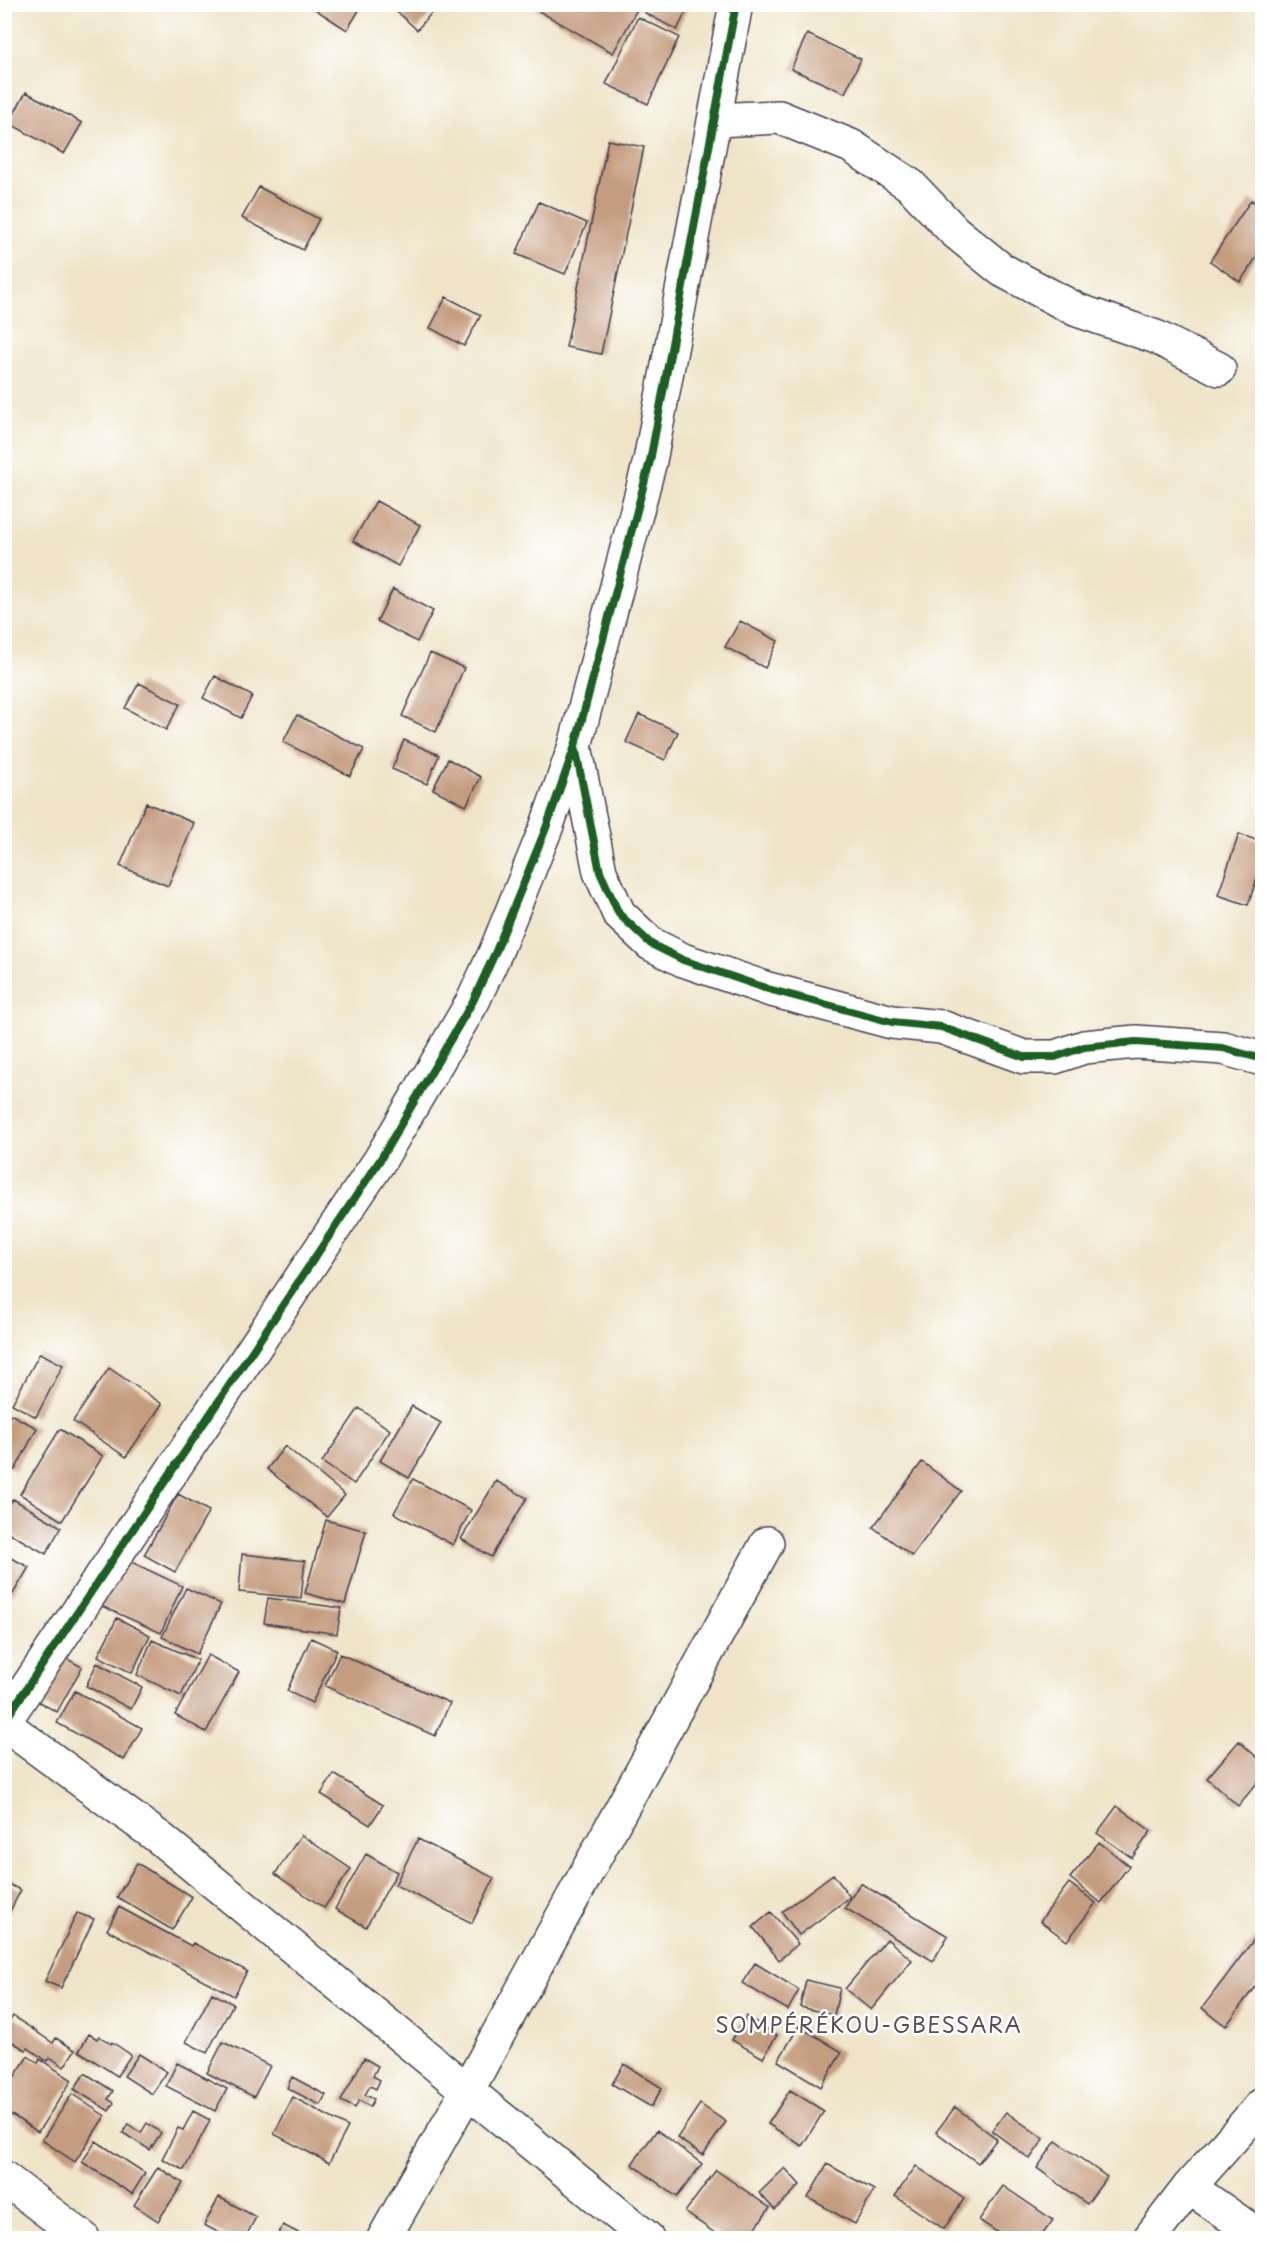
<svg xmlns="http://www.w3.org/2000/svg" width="1267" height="2243" font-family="'Playpen Sans',sans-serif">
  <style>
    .building { fill: #c49c7f }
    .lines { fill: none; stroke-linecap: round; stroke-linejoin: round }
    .minor-casing { stroke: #413f50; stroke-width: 36 }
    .tertiary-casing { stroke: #413f50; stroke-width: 36 }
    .minor { stroke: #fff; stroke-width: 33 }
    .tertiary { stroke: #fff; stroke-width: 33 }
    .cycleway-casing { stroke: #fff; stroke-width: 11 }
    .cycleway { stroke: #1b5e20; stroke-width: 8 }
    .labels { text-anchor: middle; stroke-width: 5; stroke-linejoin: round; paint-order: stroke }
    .quarter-label { font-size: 21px; letter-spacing: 1.5px; fill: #5b4d53; stroke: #fff }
  </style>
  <rect width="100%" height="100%" fill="#fff"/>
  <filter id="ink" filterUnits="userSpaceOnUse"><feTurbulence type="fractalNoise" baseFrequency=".0167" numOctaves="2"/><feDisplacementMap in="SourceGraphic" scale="12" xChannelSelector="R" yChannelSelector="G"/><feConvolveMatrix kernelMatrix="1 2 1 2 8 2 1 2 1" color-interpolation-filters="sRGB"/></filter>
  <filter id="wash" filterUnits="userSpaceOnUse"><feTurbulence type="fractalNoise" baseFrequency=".008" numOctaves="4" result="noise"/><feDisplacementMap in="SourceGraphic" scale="24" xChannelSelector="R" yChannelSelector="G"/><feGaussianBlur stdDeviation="1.35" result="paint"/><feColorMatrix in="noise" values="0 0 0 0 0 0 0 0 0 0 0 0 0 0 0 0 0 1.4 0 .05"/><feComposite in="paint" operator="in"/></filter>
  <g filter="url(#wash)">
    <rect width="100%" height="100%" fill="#efe4c8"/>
    <g id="blocks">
      <path class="building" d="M 307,4 L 363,4 L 347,30 Z
        M 389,4 L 439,4 L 417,30 Z
        M 537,4 L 640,4 L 613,53 L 535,9 Z
        M 649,4 L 686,4 L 689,6 L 677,30 L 645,13 Z
        M 638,17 L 679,37 L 648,104 L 606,84 Z
        M 807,34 L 861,59 L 845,93 L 791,69 Z
        M 26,92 L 82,123 L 64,154 L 9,123 Z
        M 608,140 L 644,147 L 601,354 L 566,347 Z
        M 259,187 L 319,219 L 303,250 L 242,218 Z
        M 1251,200 L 1262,207 L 1262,249 L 1240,282 L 1210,261 Z
        M 539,202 L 587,223 L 565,274 L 516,254 Z
        M 446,297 L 481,315 L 464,346 L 430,328 Z
        M 376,501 L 420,525 L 398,566 L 353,541 Z
        M 393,589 L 433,611 L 417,642 L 377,621 Z
        M 740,621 L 778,641 L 765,668 L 725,647 Z
        M 430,653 L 464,668 L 436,732 L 402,716 Z
        M 215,676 L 252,696 L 241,718 L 203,698 Z
        M 139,683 L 180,704 L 166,730 L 125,708 Z
        M 639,714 L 678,732 L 665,760 L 626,742 Z
        M 297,715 L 364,749 L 350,776 L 283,742 Z
        M 404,740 L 439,755 L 427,784 L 392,769 Z
        M 448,759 L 481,777 L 466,806 L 433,789 Z
        M 146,803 L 194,823 L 168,886 L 120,866 Z
        M 1239,834 L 1262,842 L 1262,863 L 1248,905 L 1218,895 Z
        M 40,1353 L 63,1365 L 36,1417 L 12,1404 Z
        M 109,1368 L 162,1404 L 126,1457 L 73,1421 Z
        M 412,1406 L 441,1423 L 409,1478 L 380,1461 Z
        M 359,1408 L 390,1430 L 354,1484 L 322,1462 Z
        M 10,1414 L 37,1428 L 15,1470 L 4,1465 L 4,1426 Z
        M 60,1429 L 103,1456 L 62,1521 L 20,1494 Z
        M 285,1446 L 345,1495 L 327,1517 L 267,1469 Z
        M 922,1462 L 961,1491 L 912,1556 L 873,1527 Z
        M 413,1479 L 471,1510 L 453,1545 L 394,1513 Z
        M 496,1481 L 527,1498 L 491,1557 L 461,1539 Z
        M 178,1494 L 209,1511 L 175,1572 L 144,1555 Z
        M 13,1499 L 61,1527 L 46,1554 L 4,1530 L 4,1513 Z
        M 326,1520 L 366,1531 L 345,1604 L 305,1593 Z
        M 242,1554 L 305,1561 L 301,1598 L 239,1592 Z
        M 119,1556 L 182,1586 L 161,1633 L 97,1604 Z
        M 11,1558 L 29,1567 L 13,1594 L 4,1589 L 4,1570 Z
        M 186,1588 L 221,1604 L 197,1654 L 162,1637 Z
        M 268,1598 L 341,1608 L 337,1634 L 264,1623 Z
        M 117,1618 L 150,1635 L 132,1673 L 98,1656 Z
        M 311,1638 L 337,1650 L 312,1703 L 287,1691 Z
        M 152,1640 L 198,1660 L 181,1696 L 137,1675 Z
        M 53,1651 L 82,1667 L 57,1712 L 28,1696 Z
        M 340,1654 L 450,1703 L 435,1736 L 325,1686 Z
        M 208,1655 L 239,1672 L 206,1732 L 175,1715 Z
        M 97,1663 L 142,1687 L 131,1709 L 86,1686 Z
        M 75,1691 L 142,1728 L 124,1760 L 57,1723 Z
        M 1239,1741 L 1262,1762 L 1262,1777 L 1238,1806 L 1207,1778 Z
        M 334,1774 L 383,1805 L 370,1825 L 321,1794 Z
        M 1117,1806 L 1151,1831 L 1132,1858 L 1097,1833 Z
        M 301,1835 L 351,1869 L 324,1908 L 275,1874 Z
        M 418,1839 L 494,1878 L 472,1923 L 395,1885 Z
        M 1099,1842 L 1129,1866 L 1101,1903 L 1070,1878 Z
        M 366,1854 L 397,1872 L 366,1927 L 335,1909 Z
        M 137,1863 L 192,1897 L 172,1930 L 117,1897 Z
        M 833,1874 L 850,1897 L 799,1935 L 782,1912 Z
        M 6,1883 L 21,1890 L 4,1922 L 4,1887 Z
        M 860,1883 L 948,1936 L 933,1961 L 845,1908 Z
        M 1069,1883 L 1096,1903 L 1067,1941 L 1040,1921 Z
        M 119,1907 L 191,1946 L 193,1943 L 247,1971 L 234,1996 L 107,1930 Z
        M 771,1912 L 798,1944 L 779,1960 L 753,1927 Z
        M 77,1913 L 94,1919 L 61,1988 L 45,1981 Z
        M 1255,1938 L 1262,1943 L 1262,1977 L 1226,2026 L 1202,2008 Z
        M 887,1939 L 912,1960 L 871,2010 L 845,1989 Z
        M 755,1963 L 799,1990 L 788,2010 L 742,1983 Z
        M 806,1980 L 840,1988 L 834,2015 L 800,2007 Z
        M 212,1993 L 233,2004 L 207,2053 L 186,2042 Z
        M 13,2016 L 53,2043 L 56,2038 L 75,2050 L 64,2067 L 50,2057 L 47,2061 L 28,2048 L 26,2050 L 4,2037 L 4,2029 Z
        M 746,2016 L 777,2035 L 763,2058 L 732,2040 Z
        M 799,2026 L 842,2052 L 821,2087 L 778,2061 Z
        M 89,2034 L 97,2039 L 99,2036 L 111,2044 L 112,2042 L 131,2055 L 117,2076 L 79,2051 Z
        M 223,2042 L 270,2066 L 254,2097 L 207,2073 Z
        M 139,2054 L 167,2072 L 152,2094 L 124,2076 Z
        M 28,2056 L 38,2063 L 40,2059 L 72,2080 L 38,2132 L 4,2110 L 4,2089 L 6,2090 Z
        M 364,2058 L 378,2066 L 373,2076 L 380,2080 L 376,2089 L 370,2086 L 365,2095 L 374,2099 L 370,2107 L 359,2100 L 355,2108 L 341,2101 Z
        M 177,2063 L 227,2089 L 215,2111 L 166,2086 Z
        M 624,2064 L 662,2088 L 651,2107 L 612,2084 Z
        M 85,2073 L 113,2091 L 108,2099 L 114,2103 L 109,2111 L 74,2089 Z
        M 292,2077 L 326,2095 L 320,2105 L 287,2088 Z
        M 790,2090 L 824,2111 L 802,2146 L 768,2124 Z
        M 72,2094 L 105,2116 L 75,2162 L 42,2140 Z
        M 293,2097 L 348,2127 L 329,2163 L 274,2134 Z
        M 700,2104 L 726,2122 L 703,2155 L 677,2138 Z
        M 955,2107 L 997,2139 L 978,2163 L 936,2132 Z
        M 193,2111 L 210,2120 L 184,2170 L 162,2159 L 178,2128 L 183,2130 Z
        M 1006,2112 L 1044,2139 L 1030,2159 L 992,2131 Z
        M 147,2123 L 161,2133 L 150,2150 L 123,2133 L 128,2124 L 141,2133 Z
        M 657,2130 L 702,2164 L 677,2197 L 632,2164 Z
        M 96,2141 L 145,2173 L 132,2194 L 82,2162 Z
        M 1056,2141 L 1107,2177 L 1087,2204 L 1037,2168 Z
        M 827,2164 L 874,2190 L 855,2224 L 808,2198 Z
        M 916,2166 L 964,2199 L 944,2229 L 895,2196 Z
        M 158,2167 L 183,2183 L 158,2221 L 134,2205 Z
        M 785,2168 L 800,2185 L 775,2210 L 759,2193 Z
        M 716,2170 L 770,2208 L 748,2238 L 722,2238 L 685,2212 Z
        M 1003,2186 L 1053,2220 L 1040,2238 L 1006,2238 L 979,2220 Z
        M 219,2197 L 256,2217 L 245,2238 L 229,2238 L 204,2225 Z
        M 283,2225 L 308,2238 L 276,2238 Z"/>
    </g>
  </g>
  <g filter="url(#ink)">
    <use href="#blocks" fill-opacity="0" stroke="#413f50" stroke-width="1.5"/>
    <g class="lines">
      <g class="minor-casing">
        <path id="minor" d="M 715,120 L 779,117 L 851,146 L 910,185 L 954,231 L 1002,270 L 1077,310 L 1156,337 L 1219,369
          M 575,746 L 600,872 L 619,914 L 651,944 L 683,960 L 768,989 L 892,1022 L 941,1027 L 1024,1057 L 1055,1057 L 1084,1047 L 1136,1042 L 1223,1048 L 1262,1059
          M 4,1724 L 161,1839 L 647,2238
          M 4,2178 L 83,2238
          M 1189,2187 L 1262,2238
          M 384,2238 L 467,2091 L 767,1543
          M 1150,2238 L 1189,2187 L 1262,2105"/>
      </g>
      <g class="tertiary-casing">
        <path id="tertiary" d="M 4,1722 L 380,1160 L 473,1001 L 496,951 L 546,828 L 575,746 L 650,461 L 736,4"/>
      </g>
      <use href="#minor" class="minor"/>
      <use href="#tertiary" class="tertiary"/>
      <g class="cycleway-casing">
        <path id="cycleway" d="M 575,746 L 600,872 L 619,914 L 651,944 L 683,960 L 768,989 L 892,1022 L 941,1027 L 1024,1057 L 1055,1057 L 1084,1047 L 1136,1042 L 1223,1048 L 1262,1059
          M 4,1722 L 380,1160 L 473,1001 L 496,951 L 546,828 L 575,746 L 650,461 L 736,4"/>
      </g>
      <use href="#cycleway" class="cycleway"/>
    </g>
  </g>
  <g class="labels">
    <g class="quarter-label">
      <text x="869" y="2033">SOMPÉRÉKOU-GBESSARA</text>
    </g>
  </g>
  <rect width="1267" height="2243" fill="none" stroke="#fff" stroke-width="24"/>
</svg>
